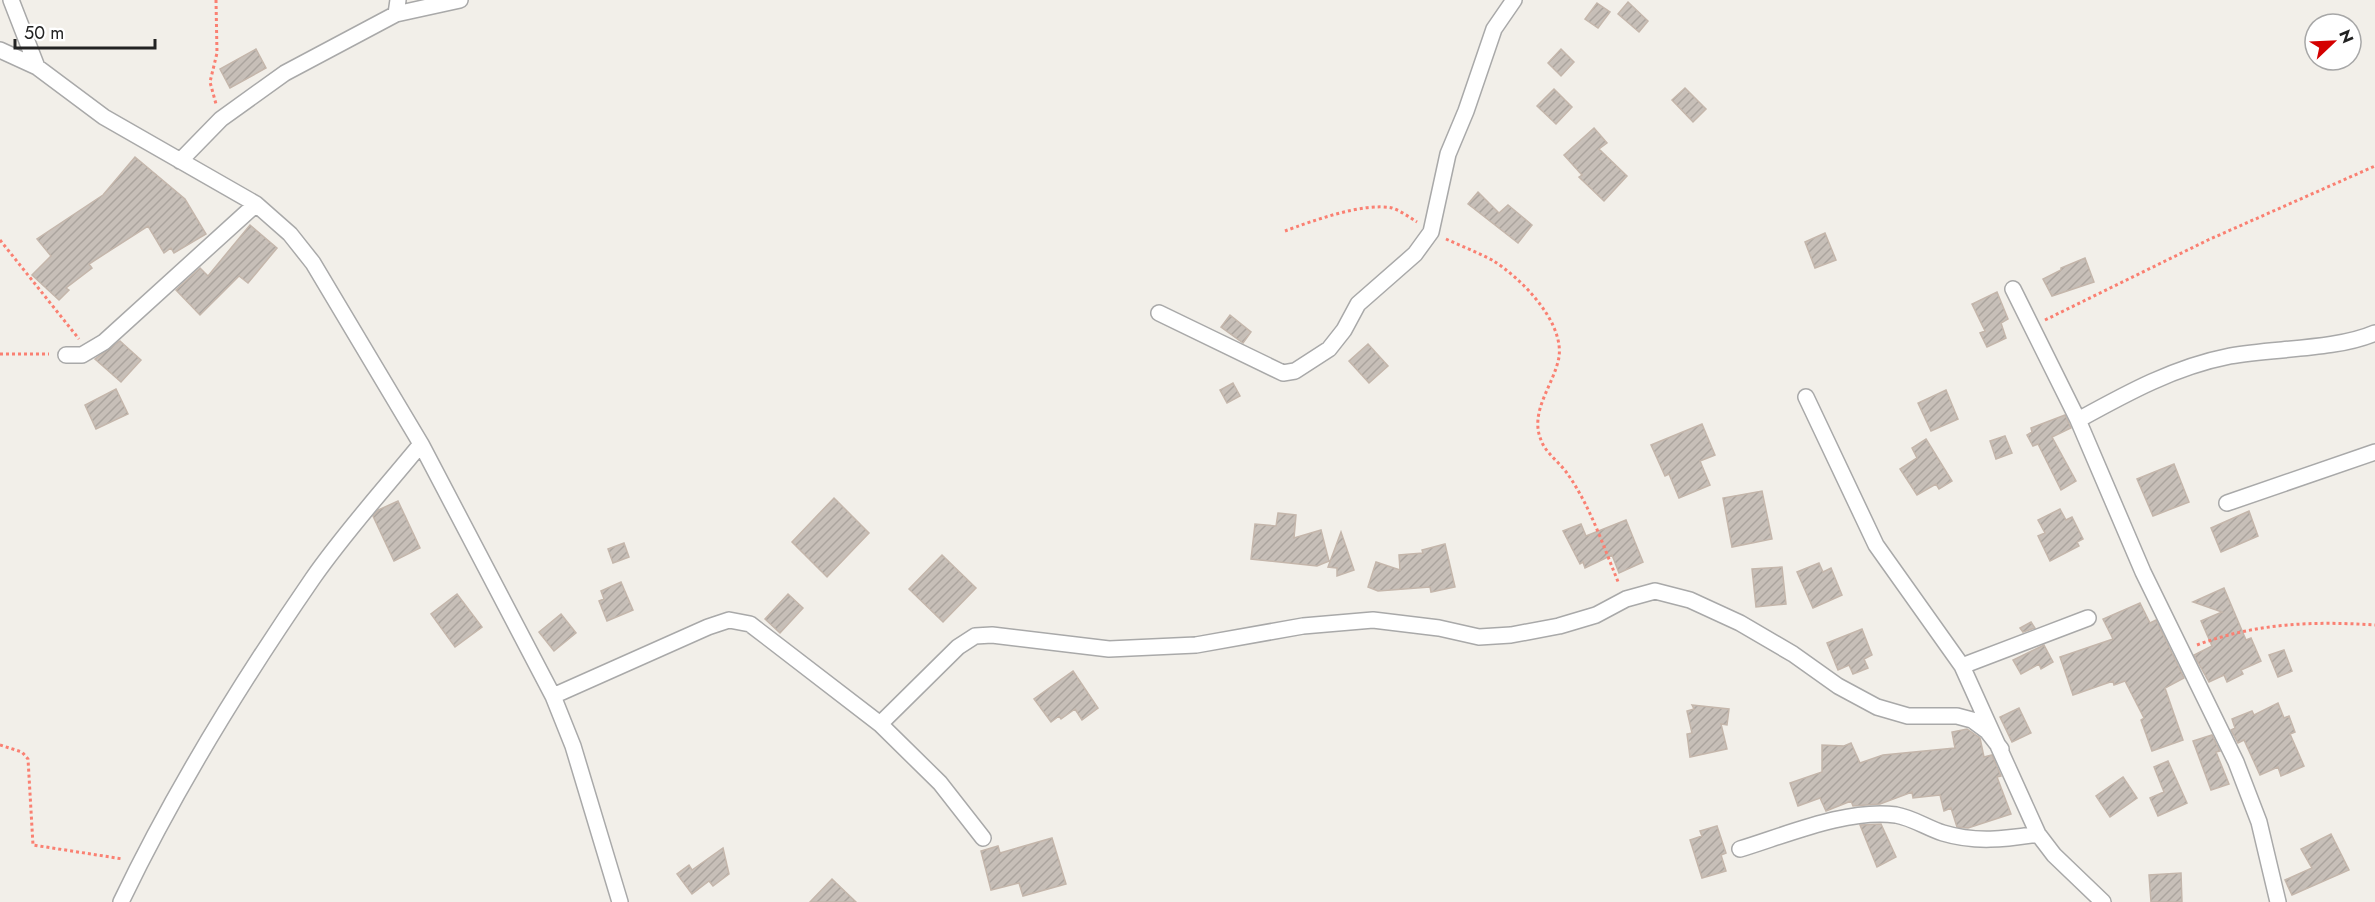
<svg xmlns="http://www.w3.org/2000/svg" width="2375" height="902" font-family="Jost,sans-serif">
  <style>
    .building { fill: url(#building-hatch); stroke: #c4b6ab; stroke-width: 1.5 }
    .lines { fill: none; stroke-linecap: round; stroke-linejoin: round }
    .street-casing { stroke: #a9a9a9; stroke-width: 18 }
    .path { stroke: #fa8072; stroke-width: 3; stroke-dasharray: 3 3; stroke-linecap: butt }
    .street { stroke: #fff; stroke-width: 15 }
  </style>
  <defs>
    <pattern id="building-hatch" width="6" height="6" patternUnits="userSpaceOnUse" patternTransform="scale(1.5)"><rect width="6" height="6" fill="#c7bfb8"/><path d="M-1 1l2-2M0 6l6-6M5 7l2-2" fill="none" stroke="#aba49e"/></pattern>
  </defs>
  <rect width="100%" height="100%" fill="#f2efe9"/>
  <path class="building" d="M 1628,2 L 1648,21 L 1639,32 L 1618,14 Z
    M 1597,3 L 1610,12 L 1598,28 L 1585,19 Z
    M 256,49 L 266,68 L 230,88 L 220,69 Z
    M 1561,49 L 1574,62 L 1561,76 L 1548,63 Z
    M 1685,88 L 1706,109 L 1693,122 L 1672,100 Z
    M 1554,89 L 1572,107 L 1556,124 L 1537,106 Z
    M 1594,128 L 1607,143 L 1599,149 L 1627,176 L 1604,201 L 1579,177 L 1582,175 L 1564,155 Z
    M 135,157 L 185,199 L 206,234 L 174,253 L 171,248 L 164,253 L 148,226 L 89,264 L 92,268 L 66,288 L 69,290 L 59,300 L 32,275 L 51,256 L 37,239 L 103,195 Z
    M 1478,192 L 1499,213 L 1508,205 L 1532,225 L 1518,243 L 1468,204 Z
    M 250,225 L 277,248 L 248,283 L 239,276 L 200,315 L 176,290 L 200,268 L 208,276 Z
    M 1825,233 L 1836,260 L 1815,268 L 1805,242 Z
    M 2085,258 L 2094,282 L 2052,296 L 2043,279 L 2061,270 L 2061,268 Z
    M 1997,292 L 2008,319 L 2001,323 L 2006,338 L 1987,347 L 1980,333 L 1985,331 L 1972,304 Z
    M 1230,315 L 1251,332 L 1243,343 L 1221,327 Z
    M 120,341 L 141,360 L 121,382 L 95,359 Z
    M 1368,344 L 1388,366 L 1369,383 L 1349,361 Z
    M 1233,383 L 1240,396 L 1227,403 L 1220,390 Z
    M 116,389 L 128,414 L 96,429 L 85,405 Z
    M 1946,390 L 1958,419 L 1931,431 L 1918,403 Z
    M 2065,415 L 2071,428 L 2052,437 L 2076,481 L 2061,490 L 2038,444 L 2033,446 L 2027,435 L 2032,432 L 2031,428 Z
    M 1702,424 L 1715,455 L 1700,461 L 1710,485 L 1679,498 L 1669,474 L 1665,476 L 1651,445 Z
    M 2005,436 L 2012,453 L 1996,459 L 1990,441 Z
    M 1926,439 L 1952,481 L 1939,489 L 1936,484 L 1917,495 L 1900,469 L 1917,458 L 1912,448 Z
    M 2174,464 L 2189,502 L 2153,516 L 2137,479 Z
    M 1762,491 L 1772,539 L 1732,547 L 1723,498 Z
    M 834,498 L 869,533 L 827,577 L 792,542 Z
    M 398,501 L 420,548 L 394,561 L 373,516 L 378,510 Z
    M 2060,509 L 2066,520 L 2072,517 L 2083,539 L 2077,542 L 2079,546 L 2050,561 L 2038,536 L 2045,533 L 2038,520 Z
    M 2249,511 L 2258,536 L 2221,552 L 2211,528 Z
    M 1278,513 L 1296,515 L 1294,538 L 1321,530 L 1329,561 L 1317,566 L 1251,559 L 1255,524 L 1276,526 Z
    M 1626,520 L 1643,562 L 1619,573 L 1612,555 L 1585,568 L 1583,562 L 1580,564 L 1563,531 L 1581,524 L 1586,536 Z
    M 1341,532 L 1354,570 L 1337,576 L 1337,568 L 1328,567 Z
    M 624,543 L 629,557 L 613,563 L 608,549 Z
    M 1445,544 L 1455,587 L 1431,592 L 1430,587 L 1378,591 L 1368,587 L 1376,562 L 1400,570 L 1399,555 L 1423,553 L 1422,550 Z
    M 942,555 L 976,588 L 943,622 L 909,589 Z
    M 1819,563 L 1823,572 L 1831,568 L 1842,595 L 1813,608 L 1797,572 Z
    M 1782,567 L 1786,604 L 1756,607 L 1752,569 Z
    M 621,582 L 633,610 L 607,621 L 599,601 L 604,599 L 601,591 Z
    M 2224,588 L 2246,640 L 2251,638 L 2261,661 L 2241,670 L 2243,674 L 2227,682 L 2224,675 L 2209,682 L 2194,655 L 2212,646 L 2201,621 L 2222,612 L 2193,602 Z
    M 457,594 L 482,627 L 455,647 L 431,614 Z
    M 788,594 L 803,608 L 780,633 L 765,619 Z
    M 2140,603 L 2150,623 L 2156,620 L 2184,678 L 2165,688 L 2183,740 L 2152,751 L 2141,720 L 2144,718 L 2125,681 L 2114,685 L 2113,681 L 2073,695 L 2060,657 L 2113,639 L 2103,619 Z
    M 561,614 L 576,633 L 554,651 L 539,632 Z
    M 2031,622 L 2035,628 L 2023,632 L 2020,628 Z
    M 1862,629 L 1872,655 L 1864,659 L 1868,668 L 1853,674 L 1849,665 L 1838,670 L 1827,643 Z
    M 2044,645 L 2053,662 L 2041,669 L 2039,664 L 2021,674 L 2013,660 Z
    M 2284,650 L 2292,671 L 2278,677 L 2269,655 Z
    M 1073,671 L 1098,708 L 1082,720 L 1075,709 L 1061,719 L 1059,716 L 1051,722 L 1034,699 Z
    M 2278,703 L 2284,718 L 2289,716 L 2295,732 L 2290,734 L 2304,766 L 2281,776 L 2278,767 L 2260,775 L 2244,740 L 2238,743 L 2231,730 L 2235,728 L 2232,719 L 2252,711 L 2254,715 Z
    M 1692,705 L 1729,709 L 1727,725 L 1721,724 L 1727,749 L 1690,757 L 1687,734 L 1692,733 L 1687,711 L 1694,709 Z
    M 2019,708 L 2031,733 L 2012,742 L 2000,717 Z
    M 1967,729 L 1980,738 L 1984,757 L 1992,755 L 2001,776 L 1997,777 L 2011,814 L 1968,828 L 1957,827 L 1951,808 L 1944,811 L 1940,795 L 1913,798 L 1912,792 L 1880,804 L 1853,806 L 1851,801 L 1826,811 L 1820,798 L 1798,806 L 1790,783 L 1822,772 L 1822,745 L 1844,746 L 1851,743 L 1860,763 L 1883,755 L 1955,748 L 1952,732 Z
    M 2212,735 L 2220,751 L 2216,752 L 2229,784 L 2211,790 L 2193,741 Z
    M 2168,761 L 2187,803 L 2158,816 L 2150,798 L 2164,792 L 2154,767 Z
    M 2123,777 L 2137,798 L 2110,817 L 2096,796 Z
    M 1881,824 L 1896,857 L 1877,867 L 1860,825 Z
    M 1717,826 L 1726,853 L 1721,855 L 1726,871 L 1702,878 L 1690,840 L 1702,836 L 1700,831 Z
    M 2331,834 L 2349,870 L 2292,895 L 2285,880 L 2312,868 L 2301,849 Z
    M 1052,838 L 1066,884 L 1023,896 L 1019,883 L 991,890 L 981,851 L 998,846 L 1000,853 Z
    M 723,848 L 729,874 L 713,886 L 709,881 L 692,894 L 677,874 L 689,865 L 692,870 Z
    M 2181,873 L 2182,902 L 2151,902 L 2149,875 Z
    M 832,879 L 856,902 L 810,902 Z"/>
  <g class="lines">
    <g class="street-casing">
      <path id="street" d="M 11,0 L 37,67
        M 396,14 L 460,0
        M 0,50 L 37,67 L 104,117 L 256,204 L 290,234 L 313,263 L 421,444 L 553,696 L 573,746 L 620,902
        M 180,161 L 221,119 L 285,73 L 396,14 L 398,0
        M 2013,289 L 2078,420 L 2143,572 L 2236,762 L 2259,822 L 2278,902
        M 1159,313 L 1283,373 L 1295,371 L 1329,349 L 1344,330 L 1358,304 L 1415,254 L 1431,232 L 1448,154 L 1466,111 L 1494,29 L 1514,0
        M 66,355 L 82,355 L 104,342 L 256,204
        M 1806,397 L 1876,545 L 1962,666 L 2038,834 L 2054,855 L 2103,902
        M 2078,420 C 2127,393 2174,367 2230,356 C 2273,348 2336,350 2375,333
        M 2227,503 L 2375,452
        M 1962,666 L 2088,618
        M 553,696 L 708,627 L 729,620 L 750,624 L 880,724 L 940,783 L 983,838
        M 880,724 L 958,647 L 975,636 L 992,635 L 1109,649 L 1196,645 L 1303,626 L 1373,620 L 1439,628 L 1479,637 L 1511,635 L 1559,626 L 1596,615 L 1626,599 L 1655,591 L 1690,600 L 1740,623 L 1793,654 L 1838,686 L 1877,707 L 1908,716 L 1957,716 L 1972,720 L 1987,731 L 2001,749
        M 1740,849 C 1786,835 1849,808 1896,815 C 1913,818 1927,828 1943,833 C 1976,843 2005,839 2038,834
        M 121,902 C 173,793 244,678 313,578 C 345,532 385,488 421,444"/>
    </g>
    <path class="path" d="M 216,0 L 217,53 L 210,82 L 216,104
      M 1285,231 C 1312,221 1364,202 1392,208 C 1401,211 1409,217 1417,222
      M 1446,239 C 1461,246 1477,252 1492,260 C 1520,277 1564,321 1559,357 C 1554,385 1529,411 1541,440 C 1546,454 1561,463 1569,476 C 1591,508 1604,548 1619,584
      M 0,240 L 79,339
      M 2045,320 L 2208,240 L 2375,166
      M 0,354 L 49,354
      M 2197,645 C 2256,623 2313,621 2375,625
      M 0,745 L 22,752 L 28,759 L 33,845 L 123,859"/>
    <use href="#street" class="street"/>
  </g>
  <g transform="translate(2333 42) rotate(67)"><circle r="28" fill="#ffffff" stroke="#a7a7a7" stroke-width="1.5"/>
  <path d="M0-4.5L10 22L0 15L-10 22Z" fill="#d40000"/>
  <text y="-9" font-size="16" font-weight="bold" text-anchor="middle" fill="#222222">N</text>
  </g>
  <path d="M15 39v9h140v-9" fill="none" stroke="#222222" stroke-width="3"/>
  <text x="24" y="39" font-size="18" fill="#222222" stroke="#ffffff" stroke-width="4.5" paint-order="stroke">50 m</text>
</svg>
